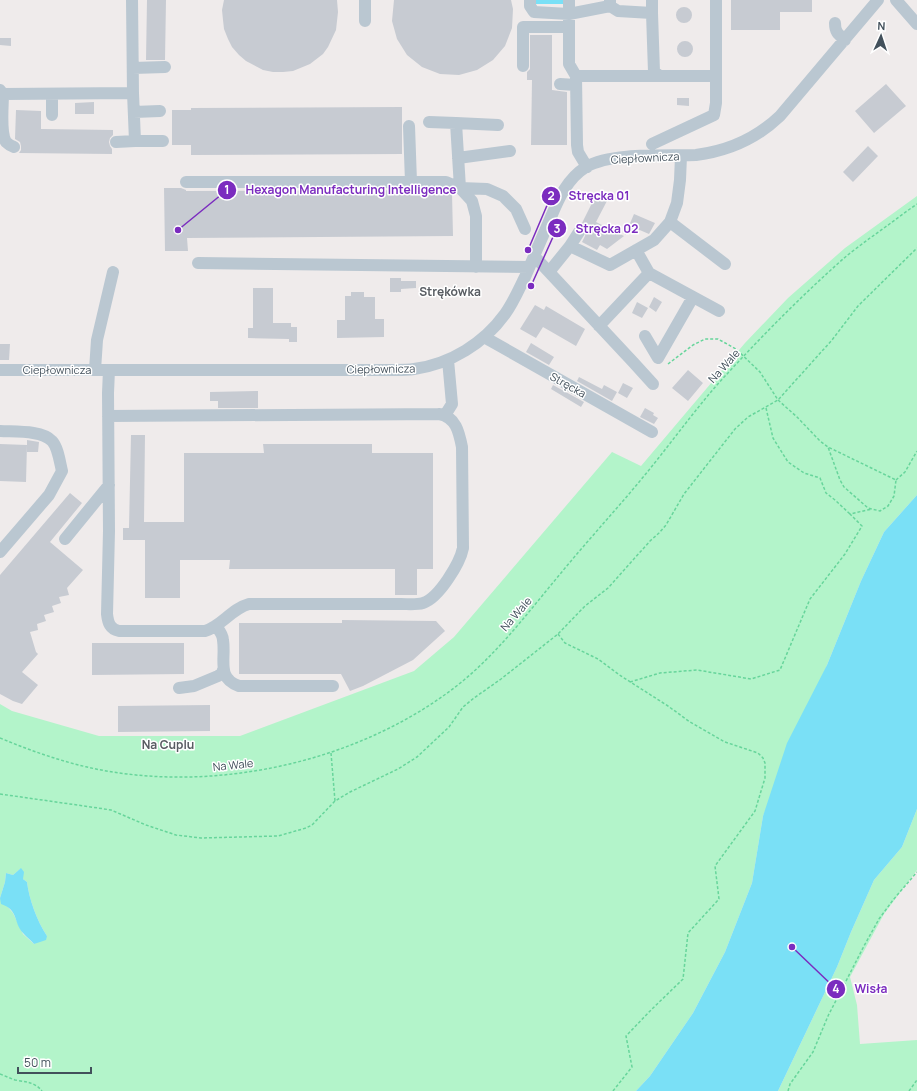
<svg xmlns="http://www.w3.org/2000/svg" width="917" height="1091" font-family="Manrope,sans-serif">
<rect width="100%" height="100%" fill="#efebeb"/>
<path fill="#b3f4ca" fill-rule="evenodd" d="M917 196V495L884 532 861 581 827 665 763 816 752 883 725 952 693 1013 650 1076 636 1091H0V704L12 711 99 736H240L414 671 454 637 612 452 641 466 745 343 788 298 845 248ZM20 869 23 879 27 882C29 899 37 921 47 936L34 944 23 934 13 913 0 898 5 882 6 873 13 875Z
M917 809V870L884 914 850 977 857 1005 860 1044 917 1040V1091H778L837 967 851 932 874 880 902 847Z"/>
<path fill="#7ae0f6" d="M534 0H567V4H534Z
M917 495V809L902 847 874 880 851 932 837 967 778 1091H636L650 1076 693 1013 725 952 752 883 763 816 787 743 827 665 861 581 884 532Z
M21 868 24 872 23 879 27 882C29 899 37 921 47 936L46 940 34 944C31 940 26 937 23 933 13 922 19 910 1 904L0 898 5 882 6 873 13 875Z"/>
<path fill="#c7cbd2" d="M147 0H166L165 60H146Z
M224 0H337L338 12 336 30 328 47 323 54 310 64 293 71 283 72H273L263 70 246 61 239 55 232 47 228 39 224 29 223 20 222 10Z
M394 0H511L513 9 512 28 505 46 493 60 477 70 459 75 440 74 422 67 407 55 397 39 392 21Z
M731 0H812V12H780V30H731Z
M676 15a8 8 0 1 1 16 0a8 8 0 1 1-16 0Z
M530 35H552V90L567 92V145H531L532 80H527V72L530 69Z
M0 38H11V46L0 45Z
M677 49a8 8 0 1 1 16 0a8 8 0 1 1-16 0Z
M886 84 906 106 874 133 855 111Z
M677 98H689V106L677 105Z
M94 102V114H75V103Z
M402 107V154L191 155V145H172V110H191V108Z
M16 110 41 111V129L113 130V135L110 138 109 142 110 146 112 149V154L19 153 21 150V146L20 142 15 139Z
M868 146 878 156 853 182 843 172Z
M164 188H181L186 190V191L445 190 452 193 453 236 187 238 188 251H165Z
M597 193 608 199 596 222 624 236 607 249 600 245 597 250 582 242 585 236 586 232 585 228 581 225Z
M634 214 655 223 649 234 635 228 625 235Z
M390 278H401V281H416V288L401 289V292H390Z
M253 288H273V323H291V327H297V342H289V339L248 338V328H253Z
M351 292H364V297H375V319H384V337L337 338V320H345V296H351Z
M654 297 662 302 656 312 649 307Z
M637 302 648 308 642 318 632 313Z
M535 305 544 310 546 306 585 329 576 346 543 327 536 338 520 329Z
M531 343 554 357 549 365 526 352Z
M0 344H10L9 360H0Z
M688 370 703 383 688 401 672 388Z
M579 377 602 389 604 385 617 392 612 401 577 381Z
M623 383 633 388 627 398 618 393Z
M553 385 584 402 581 407 551 389Z
M258 391V408H218V401H210V392Z
M645 408 654 413 653 415 658 418 654 424 640 417Z
M131 435H145L144 522H184V453H264L263 444H372V453H433V569H417V595H395V569H229L230 560H180V598H145V540H123V528H129Z
M27 440 39 442 38 452H27Z
M0 444 27 445 26 482 0 481Z
M70 493 82 503 50 542 83 570 67 588 69 595 59 597 61 603 52 606 54 612 44 615 46 621 37 624 38 630 30 632 36 652 38 654 22 672 38 685 22 704 13 701 0 694V575Z
M342 620 436 621 445 631 413 660 363 686 350 691 341 674H239V623H342Z
M92 643H184V674L92 675Z
M210 705V731L118 732V706Z"/>
<g fill="none" stroke-linecap="round" stroke-linejoin="round">
<path stroke="#67d59b" stroke-width="1.5" stroke-dasharray="3 2" stroke-linecap="butt" d="M668 364 693 345 705 339H718L736 349 760 372 778 400 797 417 820 441 828 447 896 480 894 496 888 506 880 511 868 508 844 487 840 480 828 447
M766 408 773 438 788 462 804 473 820 478 826 493 835 500 850 514
M896 480 905 472 917 451
M558 634 565 643 598 659 621 676 668 706 690 722 725 742 758 753 763 758 765 763V778L755 811 715 866 719 899 688 933 683 979 651 1010 626 1036 632 1067 613 1091
M630 682 660 673 697 670 751 679 780 670 810 599 845 554 862 526 850 514 872 509
M0 738C41 755 83 769 127 774 243 788 374 754 464 680 501 649 530 610 561 573 588 540 617 509 644 476 668 447 691 415 716 386 756 342 798 299 843 259 851 252 861 245 870 238 886 227 901 215 917 204
M331 753 335 801
M0 794 98 808 111 810 146 825 176 835 201 838 278 836 306 828 312 825 335 801 350 792 398 769 417 757 449 727 463 707 474 698 501 679 558 634 585 606 608 588 650 541 659 533 666 525 684 494 735 429 748 417 778 400 832 340 858 306 917 248
M0 1074C5 1076 10 1078 15 1080 26 1082 35 1082 42 1091
M788 1091 790 1084 813 1052 828 1016 864 946 879 919 893 900 917 872
M909 1091 917 1080"/>
<path stroke="#bac7d1" stroke-width="12" d="M365 0V21
M530 0V6L534 12 569 14 610 6V0
M569 0V64L576 76 577 145 578 152 587 167
M896 0 917 24
M610 6 618 11 652 13V0
M652 13 654 72 660 76H716
M835 23C835 32 838 34 845 40
M523 66V27H569
M133 68 165 67
M576 76H660
M560 84 576 85
M0 90 3 94 133 93 132 0
M3 94C3 105 0 133 6 142 8 144 11 146 14 147
M134 112 160 111
M52 115V94
M429 122 456 123 460 188 487 189 503 196 516 209 525 229
M456 123 498 125
M409 126 411 182
M135 141H163
M116 142 135 141 133 93
M652 144 714 115 716 103V0
M458 158 510 151
M186 182H446L460 188 472 201 476 216V267
M670 222 725 264
M570 246 579 232
M534 256 633 362 653 384
M198 263 529 267
M549 272 570 246 610 265 654 240 670 222 677 203 680 180 681 156
M649 273 719 311
M599 326 649 273 636 250
M645 336 658 358 693 297
M484 337 652 432
M0 370H396C402 370 408 370 414 369 451 364 484 343 505 314 513 303 519 289 525 277 533 259 540 242 548 224 557 203 565 180 586 167 612 152 666 156 696 155 728 151 757 138 780 116L878 0
M95 370 97 340 113 272
M109 370 108 393 109 531 107 614C108 623 110 629 119 631H205C222 626 231 609 249 604H401C408 604 416 605 423 603 439 598 460 563 463 548L462 447C459 432 456 417 439 414
M108 416 444 414 447 412 452 404 448 360
M0 431C14 432 42 430 52 441 58 447 60 463 62 471L49 495 0 552
M65 539 109 485
M216 626C219 630 223 635 223 640 226 659 216 678 239 686H333
M179 688 194 686 218 676 222 673 223 670"/>
</g>
<g text-anchor="middle" stroke-width="3" stroke-linejoin="round" paint-order="stroke">
<g font-size="11" fill="#42505b" stroke="#fff">
<text transform="translate(645 158) rotate(-3)" y="4">Ciepłownicza</text>
<text transform="translate(724 366) rotate(-48)" y="4">Na Wale</text>
<text transform="translate(381 369) rotate(-1)" y="4">Ciepłownicza</text>
<text x="57" y="374">Ciepłownicza</text>
<text transform="translate(568 385) rotate(29)" y="4">Stręcka</text>
<text transform="translate(516 614) rotate(-49)" y="4">Na Wale</text>
<text transform="translate(233 765) rotate(-6)" y="4">Na Wale</text>
</g>
<g font-size="12" font-weight="bold" fill="#585c62" stroke="#fff">
<text x="450" y="296">Strękówka</text>
<text x="168" y="749">Na Cuplu</text>
</g>
</g>
<path fill="none" stroke="#7b2cbf" stroke-width="1.5" d="M178 230L227 190M528 250L551 196M531 286L557 228M792 947L836 989"/>
<g fill="#7b2cbf" stroke="#fff" stroke-width="1.5">
<circle cx="178" cy="230" r="4"/>
<circle cx="528" cy="250" r="4"/>
<circle cx="531" cy="286" r="4"/>
<circle cx="792" cy="947" r="4"/>
<circle cx="227" cy="190" r="10"/>
<circle cx="551" cy="196" r="10"/>
<circle cx="557" cy="228" r="10"/>
<circle cx="836" cy="989" r="10"/>
</g>
<g font-size="12" text-anchor="middle" font-weight="bold" fill="#fff">
<text x="227" y="194">1</text>
<text x="551" y="200">2</text>
<text x="557" y="233">3</text>
<text x="836" y="993">4</text>
</g>
<g font-size="12" text-anchor="middle" font-weight="bold" fill="#7b2cbf" stroke="#fff" stroke-width="3" stroke-linejoin="round" paint-order="stroke">
<text x="351" y="194">Hexagon Manufacturing Intelligence</text>
<text x="599" y="200">Stręcka 01</text>
<text x="607" y="233">Stręcka 02</text>
<text x="871" y="993">Wisła</text>
</g>
<g transform="translate(881 36) rotate(3)" stroke="#ffffff" stroke-width="3" paint-order="stroke">
<path d="M0-3L7 15L0 10L-7 15Z" fill="#42505b"/>
<text y="-6" font-size="11" font-weight="bold" text-anchor="middle" fill="#42505b">N</text>
</g>
<path d="M18 1067v6h73v-6" fill="none" stroke="#42505b" stroke-width="2"/>
<text x="24" y="1067" font-size="12" fill="#42505b" stroke="#ffffff" stroke-width="3" paint-order="stroke">50 m</text>
</svg>
